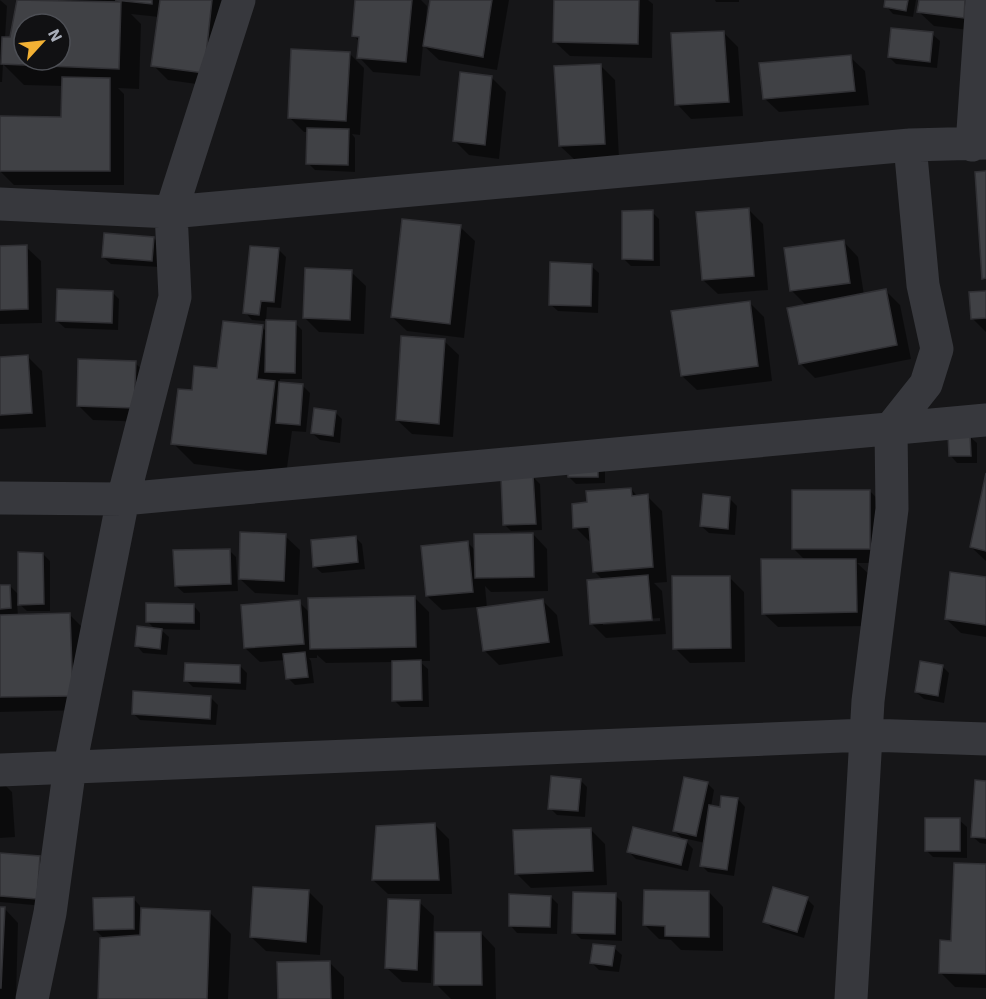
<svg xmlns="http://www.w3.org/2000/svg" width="986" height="999" font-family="'IBM Plex Sans',sans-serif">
<rect width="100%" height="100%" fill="#161618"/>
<path fill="#0007" fill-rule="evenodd" d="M0 0 7 6 5 38 11 39 18 0H228L218 87 168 80 153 65 159 17 131 14 141 24 139 89 118 88 124 94V185H14L0 171V117L63 118V86L24 85 3 64 2 82H0ZM24 24H60V60H24Z
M356 0H421L427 6 426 22 428 23 432 0H509L497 70 439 60 423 45 420 76 373 72 359 57 360 42 353 35Z
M556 0H648L653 4 652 58 570 56 555 42Z
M715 0H739V2H716Z
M887 0H916L913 17 893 14 886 6Z
M920 0H981L978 31 934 26 919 12Z
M724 33 738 47 743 116 691 119 677 104Z
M932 34 940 41 937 68 896 64 889 57Z
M350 54 364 68 360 135 352 134 355 138V172L315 170 308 163V132H304L289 117Z
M850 57 865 71 869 105 779 112 764 98Z
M600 65 615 80 619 158 575 160 560 146Z
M491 77 506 92 499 159 469 155 455 141Z
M749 210 763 224 768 290 718 294 703 280Z
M652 212 659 219 660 266H631L624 259Z
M460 227 475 241 464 338 407 331 392 317Z
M154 238 161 246 159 267 111 264 103 257Z
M844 242 858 257 864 295 885 290 900 305 911 359 815 378 800 363 807 306 791 290Z
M0 247H26L41 261 42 323 0 324Z
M279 250 286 257 281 308 267 307 266 321 252 320 245 312Z
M591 266 599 273 598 313 558 311 550 304Z
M351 272 366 286 364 334 319 332 304 317Z
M112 292 119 299 118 330 65 328 57 321Z
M986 293V332L972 318Z
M749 302 764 317 772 381 697 390 682 376Z
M295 323 302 330V379H280L279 384 303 386 310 393 306 432 292 431 286 475 194 464 173 443 193 392 219 370 262 327 267 332Z
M444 341 459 355 453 437 412 434 397 420Z
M27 356 42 371 46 427 0 429V358Z
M135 363 150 377 148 422 93 420 78 405Z
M335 412 342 419 340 443 320 440 312 433Z
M969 436 977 443V463H957L950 455Z
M605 471V483L576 484 569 477Z
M533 477 540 484 542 530 511 531 504 524Z
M986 480V561L971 547Z
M631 489 638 497 647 496 662 511 667 582 654 583 662 591 666 634 606 638 592 624 603 580 594 571 592 541 590 542 575 527 588 504ZM660 618V621L603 625V622Z
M870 491 884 506V563H857L870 575 871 626 778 627 763 613 805 560 793 548Z
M730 499 737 506 735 535 709 533 701 526Z
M533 534 547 549 548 591 491 592 485 586 487 608 543 601 557 615 563 656 499 665 484 650 478 607 442 610 427 596 468 543 476 551Z
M285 536 300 550 298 595 255 593 240 579Z
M355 537 362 544 365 569 322 573 314 566Z
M229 550 236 557 238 591 184 593 176 586Z
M43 554 50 561V611H27L17 602 18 616 70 615 84 629 87 710 0 712V587L10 586 20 596Z
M729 577 744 592 745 662 690 663 675 648Z
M986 578V637L961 633 946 619Z
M414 597 429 612 430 661H419L428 669 429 707H401L394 700 393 662 326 663 317 655V658H309L311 661 314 683 295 685 288 678 286 660 260 662 245 648 299 602 310 613Z
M193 605 200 613V630L160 629 169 637 167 655 143 653 136 645 155 629 147 621Z
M240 666 247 673 246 690 193 687 186 680Z
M942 666 949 673 944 703 924 699 916 692Z
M211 698 218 705 216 725 140 720 133 713Z
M0 780 12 792 15 837 0 838Z
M580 780 587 787 585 817 557 815 550 808Z
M986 782V844L980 843 972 836Z
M707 783 714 790 711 807 721 808 738 799 745 807 734 876 708 872 701 865 705 843 683 838 693 849 688 871 636 859 629 852 685 841 674 831Z
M959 820 967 827V858L933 857 926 850Z
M434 824 449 839 452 894H388L373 880Z
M591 830 605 844 607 885 531 888 516 873Z
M0 854 39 857 46 864 44 906 0 902Z
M986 866V988L955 987 940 972Z
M308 891 323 906 320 955 266 951 251 937Z
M709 892 723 907V951L681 950 671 940 659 939 645 925Z
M615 895 622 902V941L581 939 574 932Z
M551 897 558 904 557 934 517 933 510 925Z
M133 898 140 906V910L210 913 231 934 228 999H100L105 939 95 930Z
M807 899 814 906 804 938 772 928 765 921Z
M419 902 434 916 431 983 402 982 387 968Z
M0 908H4L18 923 16 999H0Z
M481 933 495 948 496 999H451L436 984Z
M614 948 622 955 619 972 599 970 592 963Z
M329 962 344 977V999H279Z"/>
<path fill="#404145" stroke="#303034" stroke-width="1.5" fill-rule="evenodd" d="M17 0 121 2 119 69 1 64 2 37H10ZM24 24H60V60H24Z
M115 0H152V4Z
M160 0H212L204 73 151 66Z
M355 0H412L406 62 357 58 359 37 352 36Z
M430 0H492L483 57 423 46Z
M554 0H639L638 44 553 42Z
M885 0H908L906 11 884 7Z
M919 0H965L964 18 917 12Z
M891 28 933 32 930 62 888 57Z
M724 31 729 102 675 105 671 33Z
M291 49 350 52 346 121 288 118Z
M851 55 855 91 763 99 759 63Z
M601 64 605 144 559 146 554 66Z
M460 72 492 76 485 145 453 141Z
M62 77 110 78V171H0V116L61 117Z
M307 128 349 129 348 165 306 164Z
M986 171V278L982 279 975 172Z
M749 208 754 276 702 280 696 212Z
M653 210V260L622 259V211Z
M402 219 461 225 450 324 391 317Z
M104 233 154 237 152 261 102 257Z
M844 240 850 283 790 291 784 248Z
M27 245 28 309 0 310V246Z
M250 246 279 248 274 302 261 301 259 315 243 313Z
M550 262 592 264 591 306 549 305Z
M305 268 352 270 350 320 303 318Z
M57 289 113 291 112 323 56 321Z
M886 289 897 345 799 364 787 308Z
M986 291V318L971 319 969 292Z
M750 301 758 366 681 376 671 311Z
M266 320 296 321 295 373 265 372Z
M223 321 263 325 257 379 275 381 266 454 171 444 178 389 192 390 194 366 217 368Z
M401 336 445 339 439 424 396 420Z
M28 355 32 413 0 415V357Z
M78 359 136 361 134 408 77 406Z
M279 382 303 384 300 425 276 423Z
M314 408 336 411 333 436 311 433Z
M948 434H970L971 456H949Z
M598 462V477H568L567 463Z
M986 473V551L970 547Z
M533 475 536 524 503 525 501 477Z
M631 488 632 496 648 494 653 567 593 572 589 527 573 528 572 504 587 502 586 491Z
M792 490H870V549H792Z
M703 494 730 497 728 529 700 526Z
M240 532 286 534 284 581 239 579Z
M533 533 534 577 475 578 474 534Z
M356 536 358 562 313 567 311 540Z
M468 541 473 592 426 596 421 546Z
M230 549 231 584 175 586 173 550Z
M18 552 43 553 44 604 18 605Z
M761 559H856L857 612 762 614Z
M950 572 986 577V625L945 619Z
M648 575 652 620 590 624 587 580Z
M672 576H730L731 648 673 649Z
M0 585H10L11 608 0 609Z
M415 596 416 647 310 649 308 598Z
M543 599 549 642 483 651 477 608Z
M300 600 304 644 244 648 241 605Z
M146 603 194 604V623L146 622Z
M70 613 73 696 0 697V615Z
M137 626 162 629 160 649 135 646Z
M305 652 308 677 286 679 283 654Z
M421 660 422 700 392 701V661Z
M920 661 943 665 938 696 915 692Z
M185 663 240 665V683L184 681Z
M133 691 211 696 210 719 132 714Z
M551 776 581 779 578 811 548 809Z
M684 777 708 782 696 836 673 831Z
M975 780 986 781V838L971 837Z
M721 796 738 798 727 870 700 866 709 805 720 807Z
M925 818H960V851H925Z
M435 823 439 880H372L376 826Z
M633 827 687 840 681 865 627 852Z
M591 828 593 871 515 874 513 830Z
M0 853 40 856 37 899 0 896Z
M954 863 986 864V974L939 973 940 940 951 941Z
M253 887 309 890 306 942 250 937Z
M773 887 808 897 797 932 763 922Z
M644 890 709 891V937L665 936V926L643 925Z
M573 892 616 893 615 934 572 933Z
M509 894 551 896 550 927 509 926Z
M134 897V929L94 930 93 898Z
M388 899 420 900 417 970 385 968Z
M0 907H5L1 988H0Z
M141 908 210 911 207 999H98L100 938 140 935Z
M435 932H481L482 985H434Z
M593 944 615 946 612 966 590 963Z
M330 961 331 999H278L277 962Z"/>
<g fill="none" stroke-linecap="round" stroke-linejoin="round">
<path stroke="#37383d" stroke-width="33" d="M972 145 982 0
M0 204 171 212 910 145 986 143
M0 498 123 499 986 420
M0 770 867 735 986 739
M32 999 50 913 70 766 123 499 175 297 171 212 239 0
M851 999 868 701 892 509 891 428 926 384 937 349 923 285 910 145"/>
</g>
<g transform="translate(42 42) rotate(63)"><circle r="28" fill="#111113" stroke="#4d4f55" stroke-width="1.5"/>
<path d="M0-4.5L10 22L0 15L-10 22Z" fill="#f2b134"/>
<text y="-9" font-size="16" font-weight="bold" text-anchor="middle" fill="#a8adb8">N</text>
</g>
</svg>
